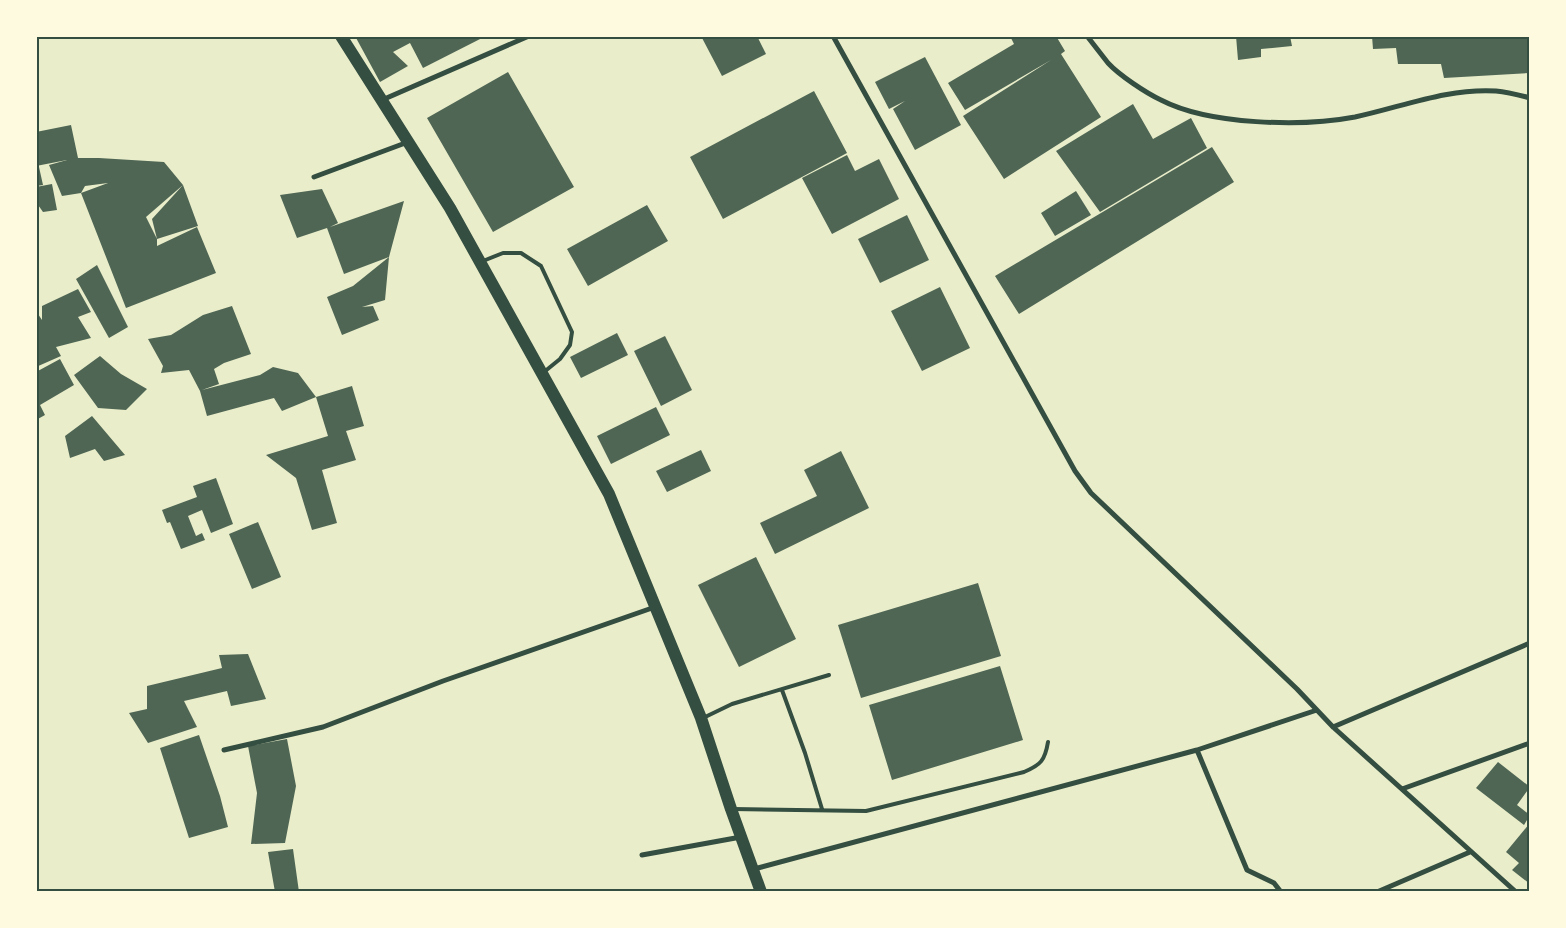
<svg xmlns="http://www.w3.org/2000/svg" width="1566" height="928" font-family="Figtree,sans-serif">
<rect width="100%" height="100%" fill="#e9edc9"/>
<path fill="#4f6655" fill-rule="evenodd" d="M355 36H486L423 68 410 43 393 52 408 66 380 82Z
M701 36H757L766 54 722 76Z
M1010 36H1056L1065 51 1061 54 1101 117 1004 179 963 116 1051 60 965 110 948 83 1014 44Z
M1236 36H1290L1292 46 1261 49V57L1238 60Z
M1372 36H1530V73L1444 78 1441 64H1398L1396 48 1373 49Z
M925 57 961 125 915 150 893 109 905 101 889 109 875 82Z
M508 72 574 187 493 232 427 118Z
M814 91 847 153 723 219 690 157Z
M1133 104 1153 139 1191 118 1207 148 1100 212 1056 151Z
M71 125 78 158H99L164 162 183 185 146 217 157 239V246L197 227 216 273 126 308 81 193 62 196 49 165 67 160 36 166V132ZM108 183 81 193 85 186Z
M1212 147 1234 182 1019 314 995 276Z
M847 155 855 171 879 159 899 199 832 234 802 178Z
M39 167 43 185 36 186V168Z
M52 184 57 210 43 212 36 202V187Z
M183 185 198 226 157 239 152 219Z
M322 189 338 223 330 227 404 201 389 257 344 274 327 228 297 238 280 195Z
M1076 191 1091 215 1055 236 1041 213Z
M647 205 668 241 588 286 567 249Z
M907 215 929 260 880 283 858 239Z
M389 257 385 300 362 307 373 306 379 320 342 335 327 297 353 286Z
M97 265 128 327 109 338 76 279Z
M940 287 970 348 922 371 891 311Z
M78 289 91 312 78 317 91 338 56 347 61 356 36 367V311L42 320V306Z
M232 306 251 354 224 363 214 369 219 384 202 390 260 375 273 367 298 373 316 397 282 411 274 398 207 416 200 391 189 370 161 373 163 366 148 339 171 335 203 315Z
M617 333 628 355 581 378 570 357Z
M665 336 692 390 661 406 634 351Z
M100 356 121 374 147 389 126 410 98 408 74 375Z
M60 359 74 385 40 405 45 415 36 420V399L39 403 36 398V372Z
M352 386 364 426 346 431 356 460 322 470 337 523 312 530 296 478 266 455 328 436 316 397Z
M656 407 670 435 611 464 597 436Z
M92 416 125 455 104 461 95 449 70 458 65 436Z
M701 450 711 471 667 492 656 471Z
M841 451 869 508 775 554 760 523 817 496 804 470Z
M216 478 233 524 211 533 202 510 188 516 196 536 202 533 205 540 181 549 170 522 167 523 162 510 197 497 193 486Z
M258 522 281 577 252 589 229 534Z
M756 557 796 639 739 667 698 585Z
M978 583 1001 656 861 698 838 625Z
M248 654 266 699 231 706 227 691 184 701 197 727 148 743 129 713 147 709V686L222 668 219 655Z
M1000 666 1023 740 892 780 869 705Z
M199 735 220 796 228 827 189 838 160 748Z
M287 739 296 786 285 843 251 844 257 793 248 746Z
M1498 762 1530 787 1517 805 1530 815 1524 825 1476 788Z
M1530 823V884L1512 870 1519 863 1506 852Z
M293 849 299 892H275L268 852Z"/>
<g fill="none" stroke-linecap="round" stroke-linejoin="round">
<path stroke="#344e41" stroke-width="4" d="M483 261 503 253H521L541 266 572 332 570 345 560 359 544 372
M782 690 805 753 822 809
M703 718 732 704 829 675
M733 809 866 811 1024 772C1041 765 1045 760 1048 742"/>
<path stroke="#344e41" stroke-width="5" d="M833 36 1075 471 1091 493 1297 689 1333 727 1516 892
M1087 36C1094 45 1101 54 1108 63 1119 75 1146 93 1161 100 1209 125 1302 127 1355 117 1402 107 1447 88 1496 91 1507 92 1519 95 1530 98
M382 100 529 36
M314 177 408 142
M1333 727 1530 643
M224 750 323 727 443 681 655 607
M1197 750 1247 870 1274 883 1281 892
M1402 789 1530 743
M642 855 741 837
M754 869 1197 750 1317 710
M1377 892 1470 852"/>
<path stroke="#344e41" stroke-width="12" d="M341 36 450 208 609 494 701 718 731 809 761 892"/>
</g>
<rect width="1566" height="928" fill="none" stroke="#fefae0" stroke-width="75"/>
<rect x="38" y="38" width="1490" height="852" fill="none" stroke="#344e41" stroke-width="2"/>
</svg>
